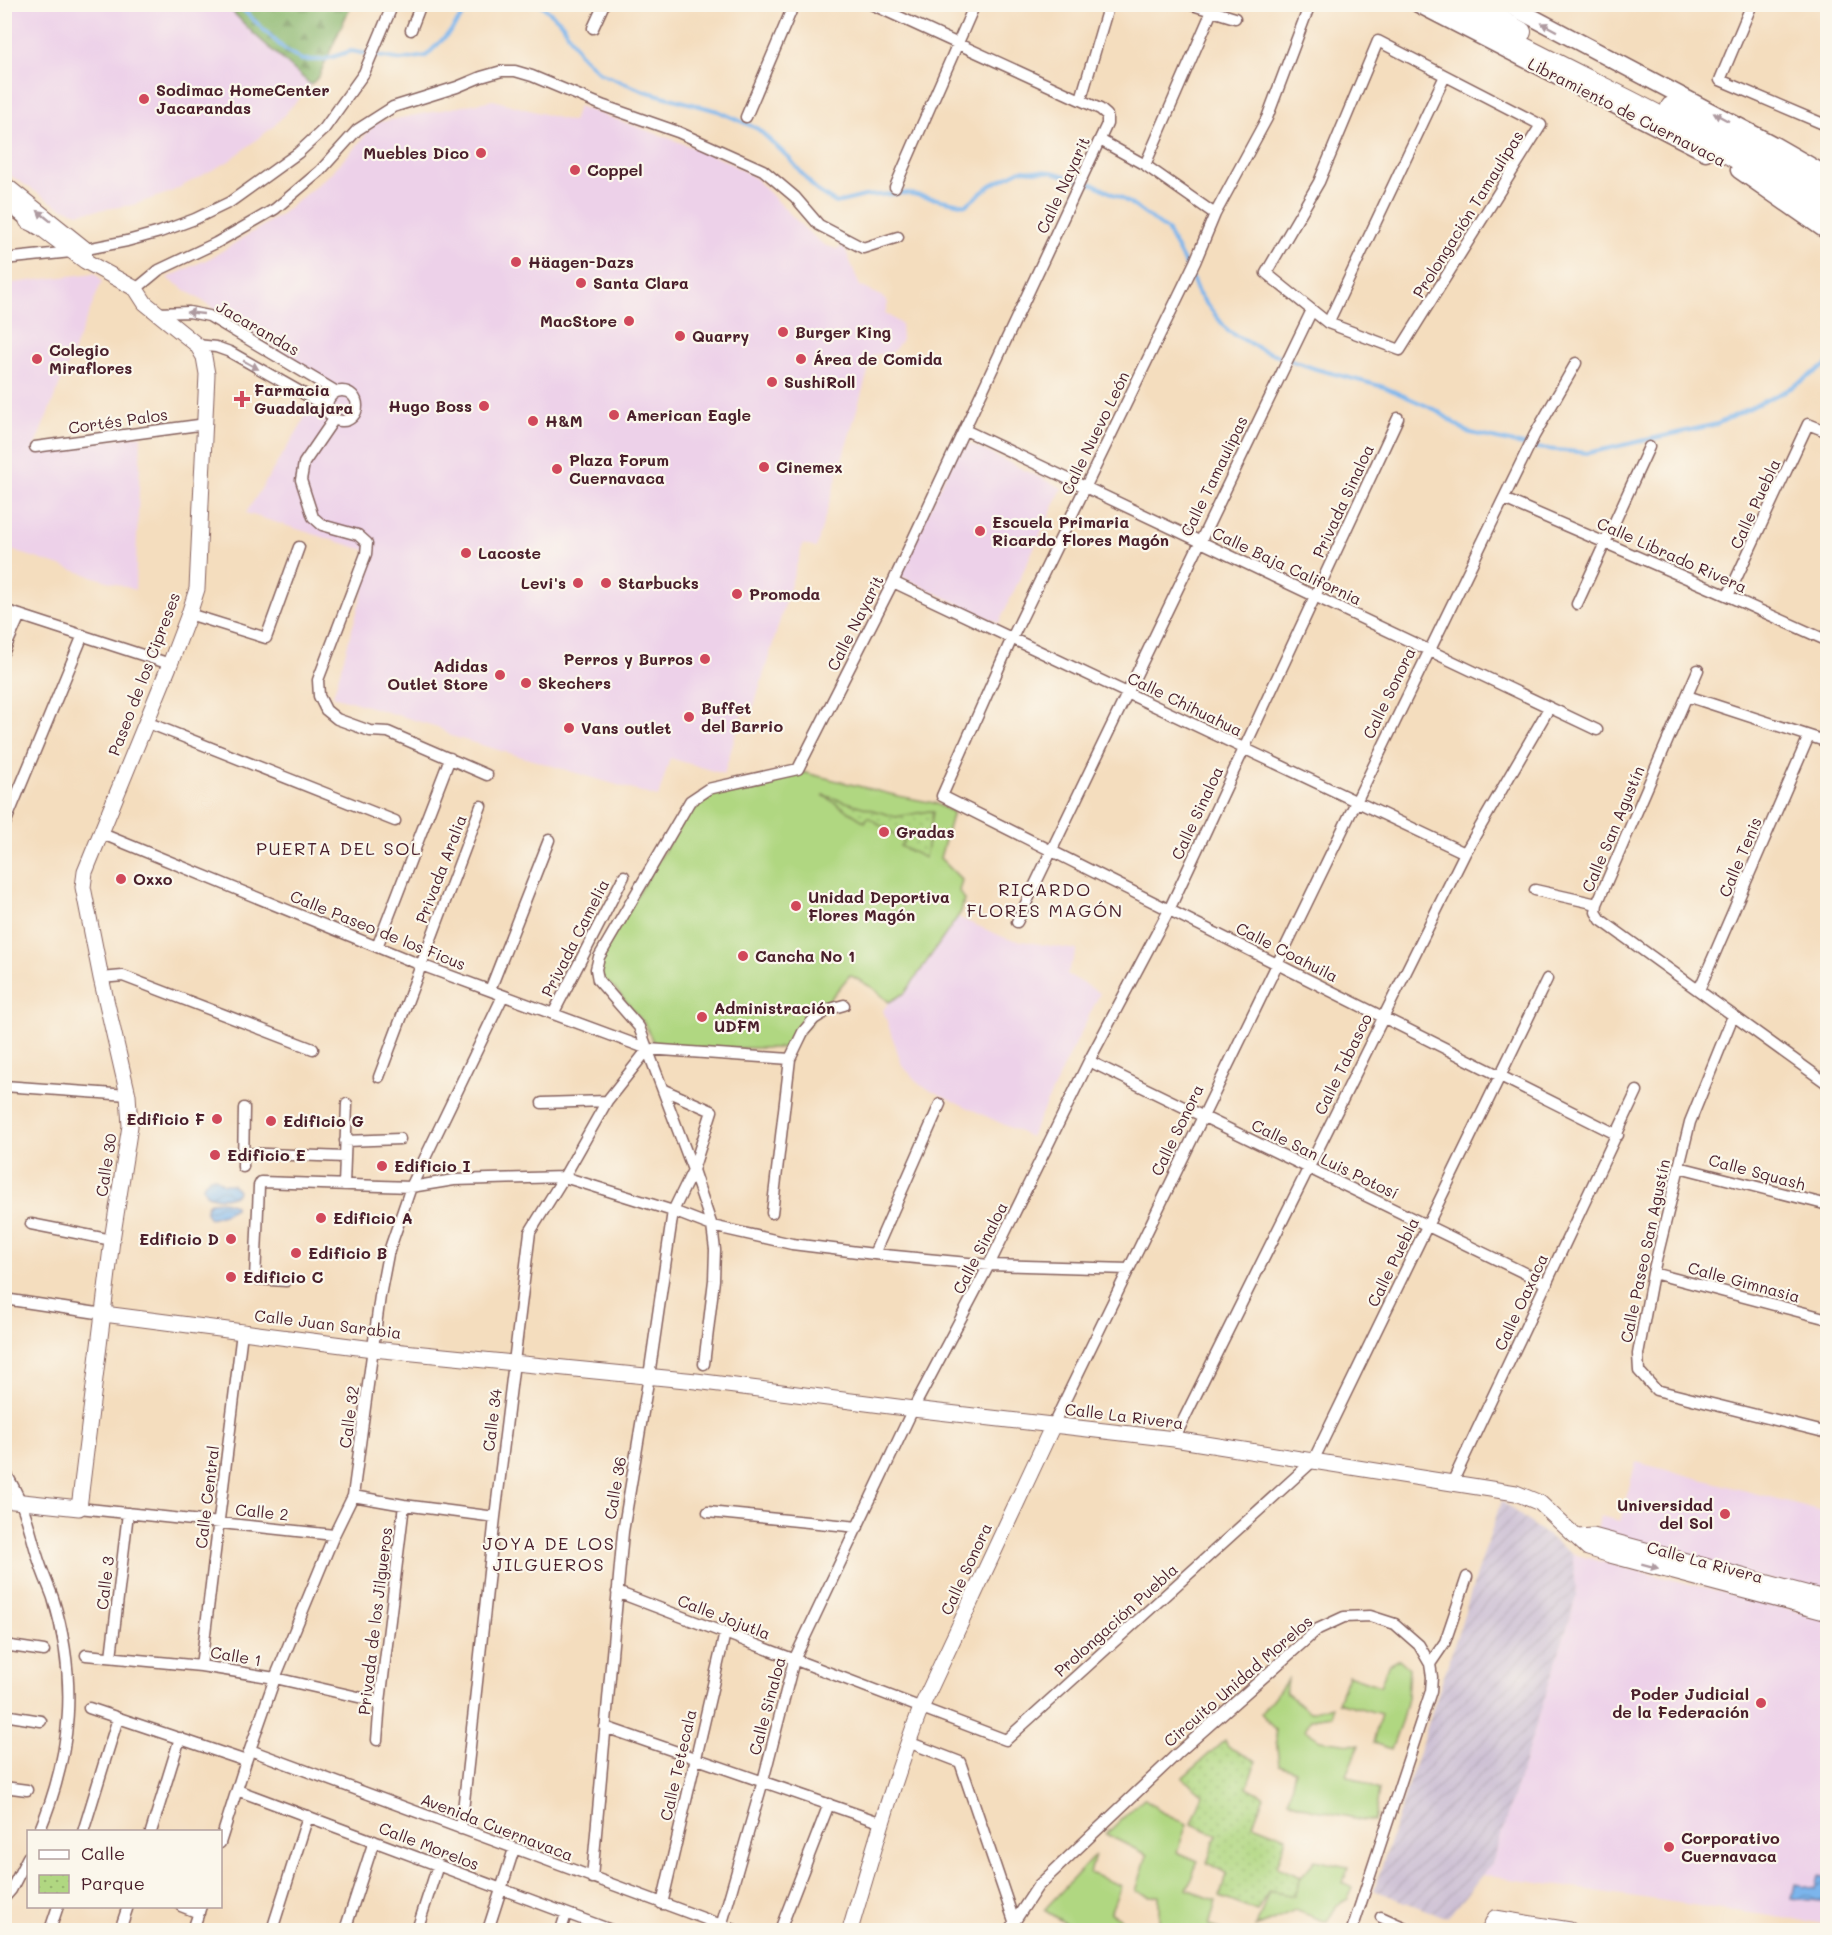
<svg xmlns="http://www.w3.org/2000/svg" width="1832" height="1935" font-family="Mali,sans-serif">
<defs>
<pattern id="industrial-furrows" width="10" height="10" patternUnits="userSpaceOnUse" patternTransform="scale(1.5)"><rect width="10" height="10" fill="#ccbfd4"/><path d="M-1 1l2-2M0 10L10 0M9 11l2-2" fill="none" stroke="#b1a4b6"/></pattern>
<pattern id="forest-firs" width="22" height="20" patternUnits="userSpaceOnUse" patternTransform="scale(1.5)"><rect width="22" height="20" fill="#8cb86f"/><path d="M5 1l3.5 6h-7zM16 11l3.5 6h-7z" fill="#74955b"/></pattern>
<pattern id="park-dots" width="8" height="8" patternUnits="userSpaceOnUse" patternTransform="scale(1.5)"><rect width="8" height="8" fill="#b0d781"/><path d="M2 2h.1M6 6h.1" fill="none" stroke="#99b870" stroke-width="1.8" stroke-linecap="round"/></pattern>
<pattern id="water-waves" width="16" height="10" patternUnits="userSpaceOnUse" patternTransform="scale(1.5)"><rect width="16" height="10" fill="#7cb5ec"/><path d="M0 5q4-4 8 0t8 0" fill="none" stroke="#6893bf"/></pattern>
</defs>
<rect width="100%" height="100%" fill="#fbf7ec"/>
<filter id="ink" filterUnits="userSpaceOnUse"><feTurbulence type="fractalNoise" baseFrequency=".0167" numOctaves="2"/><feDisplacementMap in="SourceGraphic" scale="12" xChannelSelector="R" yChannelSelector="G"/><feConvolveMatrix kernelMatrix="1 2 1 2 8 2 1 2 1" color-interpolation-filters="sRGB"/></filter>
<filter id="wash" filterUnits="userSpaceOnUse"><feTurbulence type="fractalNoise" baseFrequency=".008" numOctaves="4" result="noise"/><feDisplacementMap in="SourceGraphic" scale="24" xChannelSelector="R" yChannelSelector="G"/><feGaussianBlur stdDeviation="1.35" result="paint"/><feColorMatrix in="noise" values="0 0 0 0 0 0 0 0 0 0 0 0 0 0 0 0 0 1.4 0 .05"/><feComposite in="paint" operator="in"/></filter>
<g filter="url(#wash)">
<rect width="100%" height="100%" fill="#f4ddbe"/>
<path fill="#edd1e9" d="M4 5H226L253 33 311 85 274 126 229 161 171 192 133 205 78 213 58 206 5 172Z
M493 100 573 122 578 106 674 140 726 161 755 178 804 228 824 245 837 249 844 246 860 286 881 296 888 303 885 313 901 324 902 340 892 353 873 355 816 548 803 544 751 716 742 713 724 774 670 758 658 797 451 736 438 727 333 696 374 553 246 513 301 425 320 377 167 278 214 256 280 215 328 176 361 141 375 123Z
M95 273 102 281 33 450 141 435 135 590 5 548 4 284Z
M962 440 1062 488 999 623 898 575Z
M957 917 1008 939 1077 950 1067 974 1100 993 1030 1137 920 1085 902 1065 883 1010 889 1002 905 993Z
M1636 1462 1827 1512V1592L1594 1543 1600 1516 1620 1521Z
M1572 1554 1827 1619V1924L1482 1875 1492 1863 1577 1596Z"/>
<path fill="url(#industrial-furrows)" d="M1501 1501 1572 1554 1577 1596 1492 1863 1447 1918 1374 1890Z"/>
<path fill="#b0d781" stroke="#7d7b56" stroke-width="1.5" d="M802 772 898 796 934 803 953 812 940 858 962 880 959 891 964 900 961 912 905 993 889 1002 873 988 850 975 789 1048H656L644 1023 615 989 602 978 600 969 607 944 694 802 707 792Z
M1399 1659 1409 1668 1407 1698 1402 1719 1391 1749 1373 1743 1381 1714 1338 1702 1348 1675 1380 1686 1388 1665Z
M1288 1679 1286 1693 1310 1712 1332 1706V1716L1311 1719 1305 1730 1320 1740 1359 1745 1346 1775 1379 1790 1374 1822 1306 1808 1288 1800 1295 1771 1279 1765 1275 1730 1261 1713Z
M1144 1798 1160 1811 1187 1824 1177 1852 1198 1861 1187 1889 1216 1901 1209 1926 1221 1930H1159V1896H1149L1136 1891 1147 1855 1106 1834Z
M1095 1855 1090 1873 1121 1886 1110 1913 1130 1924 1127 1930H1076L1044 1910Z
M1315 1860 1348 1867 1343 1883 1353 1888 1348 1899 1337 1905 1327 1922 1295 1910 1256 1927 1269 1891 1294 1896 1301 1877Z"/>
<path fill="url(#forest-firs)" stroke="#6b6c4d" stroke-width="1.5" d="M226 5H351L319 76 311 85 253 33Z"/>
<path fill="url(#park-dots)" stroke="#7d7b56" stroke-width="1.5" d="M823 795 896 817 929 811 933 812 925 858 900 846 904 841 868 817 865 822Z
M1225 1740 1228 1747 1256 1761 1247 1787 1264 1796 1253 1824 1286 1837 1277 1867 1301 1877 1294 1896 1269 1891 1257 1911 1220 1897 1226 1873 1207 1863 1217 1835 1192 1824 1203 1794 1182 1778Z"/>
<path fill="url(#water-waves)" stroke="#636a8c" stroke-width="1.5" d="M214 1177 224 1184H232L238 1190 237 1194C227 1199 216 1199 206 1194L203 1188 204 1183 209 1178Z
M223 1201 235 1205V1208L224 1214 210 1218C204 1212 205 1208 210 1202Z
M1819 1876 1827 1878V1902L1792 1898 1795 1884 1816 1888Z"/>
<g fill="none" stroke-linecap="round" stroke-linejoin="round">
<path stroke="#7cb5ec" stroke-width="4" d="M237 4 284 49 302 60H323L351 51 401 60 426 56 451 31 471 4
M540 4 562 23 580 54 600 73 644 91 718 111 758 129 789 158 816 190 836 203 865 196 907 193 966 205 991 185 1021 170 1052 172 1096 185 1128 202 1167 230 1191 275 1198 293 1228 331 1262 350 1316 369 1384 387 1436 410 1467 432 1536 448 1588 453 1717 424 1789 389 1828 364"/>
</g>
</g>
<g filter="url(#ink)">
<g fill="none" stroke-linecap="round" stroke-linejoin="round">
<defs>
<path id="street" d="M1189 4 1235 18
M1310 4 1267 118 1215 214 1195 262 1012 638 942 796 1618 1135
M1752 4 1720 80 1828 126
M593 28 604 4
M411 30 421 4
M1378 41 1541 125 1400 350 1328 323 1266 273 1319 182Z
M1081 99 1109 4
M746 117 794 4
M1100 140 1145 165 1215 214
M1145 165 1212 11
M895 187 975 4
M4 259 71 252 127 241 160 232 195 219 230 202 298 153 324 129 364 73 393 4
M136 289 159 270 216 243 275 209 320 171 357 130 393 107 457 87 481 77 502 71H515L532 76 604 106 678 132 763 170 795 197 819 225 863 248 898 237
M157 313 189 312 209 316 337 392
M1328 323 1445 76
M197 345 216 347 230 352 327 407
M327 406a15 15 0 1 1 30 0a15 15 0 1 1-30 0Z
M334 419 304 463 301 480 313 517 322 525 358 535 367 543 366 554 318 680 319 696 326 710 337 719 370 731 388 732 487 775
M965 430 1597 730
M35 447 206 424
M1504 499 1728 596 1828 641
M893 582 1465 853
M1728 596 1808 424 1828 432
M1577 604 1649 447
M4 610 170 664
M189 614 266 638 299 547
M4 651 20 615
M1698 670 1597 904 1596 912 1601 920 1828 1084
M1687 696 1828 742
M146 722 395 821
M4 826 83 635
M100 833 421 965 648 1049 790 1059
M1535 890 1597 904
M1017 922 1312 310
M377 947 450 758
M101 978 123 976 313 1049
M490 990 549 840
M1699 990 1809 736
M553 1014 624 876
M1733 1016 1690 1122 1653 1273 1638 1354 1639 1371 1656 1390 1828 1433
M1089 1061 1547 1284
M379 1077 481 806
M4 1086 128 1095
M542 1103 607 1101
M345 1141 400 1139
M243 1153 345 1157
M243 1167 244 1108
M1679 1167 1828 1205
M344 1185 347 1104
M772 1213 790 1059 803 1032 814 1019 830 1009 844 1005
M31 1224 112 1240
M874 1254 940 1104
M1653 1273 1828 1319
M286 1281 255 1279 259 1186 261 1182 411 1187 454 1180 564 1177 673 1211 712 1226 792 1244 874 1254 989 1265 1129 1269
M4 1299 104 1314
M704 1364 714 1280 715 1250 712 1226 693 1170 639 1027 598 980 596 969 599 957 690 801 708 789 798 769 893 582 1107 124V115L1100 109 871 4
M1053 1425 1534 436 1576 363
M1174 1439 1465 853 1549 708
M4 1470C10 1480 16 1491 21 1503 29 1522 33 1544 40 1564 44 1576 49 1587 53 1598 78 1679 72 1754 39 1832
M1452 1483 1637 1091
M353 1496 404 1505 495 1517
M79 1508 334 1535
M708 1512 858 1527
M617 1592 1006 1740 1313 1461 1547 979
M4 1645 44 1651
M86 1655 201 1666 275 1678 380 1702
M111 1657 128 1513
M1430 1664 1445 1642 1467 1577
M201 1666 242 1332
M89 1708 246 1761
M4 1715 41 1721
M605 1727 882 1823
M377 1740 380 1702 404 1505
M908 1742 960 1762 1014 1921
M250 1750 735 1930
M4 1787 27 1790
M237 1790 611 1930
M461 1829 495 1517 530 1232 564 1177 607 1101 648 1049
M83 1832 118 1718
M151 1832 180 1738
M220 1843 246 1761 275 1678 334 1535 353 1496 380 1296 388 1254 411 1187 503 996
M592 1878 623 1532 649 1376 673 1211 693 1170 712 1111 664 1090
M4 1898 11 1890 28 1857
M662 1904 725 1633
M181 1906 199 1913
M1381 1917 1410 1930
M50 1930 58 1906
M120 1930 128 1906
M193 1930 201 1906
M272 1930 308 1816
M345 1930 374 1841
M417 1930 438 1865
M488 1930 514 1849
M561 1930 566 1914
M720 1930 763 1781 794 1660 913 1409 989 1265 1089 1061 1169 910 1398 418
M780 1930 829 1804
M1009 1930 1038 1886 1177 1754 1318 1629 1344 1617 1370 1616 1395 1624 1419 1645 1430 1664 1432 1677 1431 1691 1352 1930"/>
<path id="secondary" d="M4 184 84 248 85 260
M104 1314 373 1349 696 1381 913 1409 1174 1439 1516 1493 1540 1503 1588 1548 1610 1555 1828 1613
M4 1500 79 1508 112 1240 130 1126 128 1095 101 978 83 887 85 872 170 664 189 614 197 589 207 374 204 357 197 345 145 303 136 289 85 261 38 226 27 221
M1578 1537 1593 1536 1828 1599
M850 1930C872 1856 893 1781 921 1708L1053 1425
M1489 1930 1495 1918 1570 1930"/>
<path id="primary" d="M1418 4 1706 152
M1507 4 1774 145 1828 176
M1739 170 1828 232
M4 199 38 226"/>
<path id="highway" d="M1440 4C1503 38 1568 70 1632 102 1702 138 1765 171 1828 219
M1472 4 1521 32
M1671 107 1771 157 1828 195"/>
</defs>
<use href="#street" stroke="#86625e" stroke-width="13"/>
<use href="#secondary" stroke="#86625e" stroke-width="17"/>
<use href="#primary" stroke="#86625e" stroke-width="19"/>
<use href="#highway" stroke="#86625e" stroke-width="22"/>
<use href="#street" stroke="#fff" stroke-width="10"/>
<use href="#secondary" stroke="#fff" stroke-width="15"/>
<use href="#primary" stroke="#fff" stroke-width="16"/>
<use href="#highway" stroke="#fff" stroke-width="20"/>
</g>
<defs><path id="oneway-solid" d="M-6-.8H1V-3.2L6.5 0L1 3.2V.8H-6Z" transform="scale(1.5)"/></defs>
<g fill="#ae9aa0">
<use href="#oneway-solid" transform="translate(1549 27) rotate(-152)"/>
<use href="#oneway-solid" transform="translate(1721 117) rotate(-152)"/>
<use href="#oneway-solid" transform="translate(44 216) rotate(-141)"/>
<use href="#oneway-solid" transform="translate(195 313) rotate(-174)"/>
<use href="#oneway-solid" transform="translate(251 365) rotate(29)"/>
<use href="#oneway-solid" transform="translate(1650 1566) rotate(15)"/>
</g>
</g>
<g fill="#d1495b" stroke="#fbf7ec" stroke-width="2">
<circle cx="144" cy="99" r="6"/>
<circle cx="481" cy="153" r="6"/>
<circle cx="575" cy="170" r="6"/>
<circle cx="516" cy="262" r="6"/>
<circle cx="581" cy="283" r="6"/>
<circle cx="629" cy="321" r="6"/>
<circle cx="783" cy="332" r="6"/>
<circle cx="680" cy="336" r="6"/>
<circle cx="37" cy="359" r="6"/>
<circle cx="801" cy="359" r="6"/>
<circle cx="772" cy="382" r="6"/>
<path d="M239 390h6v6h6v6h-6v6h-6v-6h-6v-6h6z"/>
<circle cx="484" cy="406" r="6"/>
<circle cx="614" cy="415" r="6"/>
<circle cx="533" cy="421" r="6"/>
<circle cx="764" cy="467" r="6"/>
<circle cx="557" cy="469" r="6"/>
<circle cx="980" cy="531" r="6"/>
<circle cx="466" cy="553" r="6"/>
<circle cx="578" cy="583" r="6"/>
<circle cx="606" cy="583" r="6"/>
<circle cx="737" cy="594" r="6"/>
<circle cx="705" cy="659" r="6"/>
<circle cx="500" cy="675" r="6"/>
<circle cx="526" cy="683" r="6"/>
<circle cx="689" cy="717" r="6"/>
<circle cx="569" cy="728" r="6"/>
<circle cx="884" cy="832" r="6"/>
<circle cx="121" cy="879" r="6"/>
<circle cx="796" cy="906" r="6"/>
<circle cx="743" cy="956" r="6"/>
<circle cx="702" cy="1017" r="6"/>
<circle cx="217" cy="1119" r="6"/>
<circle cx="271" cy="1121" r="6"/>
<circle cx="215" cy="1155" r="6"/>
<circle cx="382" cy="1166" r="6"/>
<circle cx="321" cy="1218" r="6"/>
<circle cx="231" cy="1239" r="6"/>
<circle cx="296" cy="1253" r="6"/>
<circle cx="231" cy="1277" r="6"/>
<circle cx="1725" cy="1514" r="6"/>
<circle cx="1761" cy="1703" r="6"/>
<circle cx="1669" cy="1847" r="6"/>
</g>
<g text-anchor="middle" stroke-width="4.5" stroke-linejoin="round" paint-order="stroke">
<g font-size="16" font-weight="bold" fill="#4a1f2b" stroke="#fbf7ec" text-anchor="start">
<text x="156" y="96">Sodimac HomeCenter<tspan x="156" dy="18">Jacarandas</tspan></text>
<text x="469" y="159" text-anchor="end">Muebles Dico</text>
<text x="587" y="176">Coppel</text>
<text x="528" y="268">Häagen-Dazs</text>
<text x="593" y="289">Santa Clara</text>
<text x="617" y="327" text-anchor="end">MacStore</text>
<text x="795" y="338">Burger King</text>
<text x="692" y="342">Quarry</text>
<text x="49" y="356">Colegio<tspan x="49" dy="18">Miraflores</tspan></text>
<text x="813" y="365">Área de Comida</text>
<text x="784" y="388">SushiRoll</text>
<text x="254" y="396">Farmacia<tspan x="254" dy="18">Guadalajara</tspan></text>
<text x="472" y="412" text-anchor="end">Hugo Boss</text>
<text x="626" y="421">American Eagle</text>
<text x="545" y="427">H&amp;M</text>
<text x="569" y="466">Plaza Forum<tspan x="569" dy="18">Cuernavaca</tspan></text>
<text x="776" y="473">Cinemex</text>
<text x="992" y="528">Escuela Primaria<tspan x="992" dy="18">Ricardo Flores Magón</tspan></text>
<text x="478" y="559">Lacoste</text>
<text x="566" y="589" text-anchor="end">Levi's</text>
<text x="618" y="589">Starbucks</text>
<text x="749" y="600">Promoda</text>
<text x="693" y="665" text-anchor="end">Perros y Burros</text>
<text x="488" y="672" text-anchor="end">Adidas<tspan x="488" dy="18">Outlet Store</tspan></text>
<text x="538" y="689">Skechers</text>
<text x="701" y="714">Buffet<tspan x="701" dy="18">del Barrio</tspan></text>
<text x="581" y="734">Vans outlet</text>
<text x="896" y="838">Gradas</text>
<text x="133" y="885">Oxxo</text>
<text x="808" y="903">Unidad Deportiva<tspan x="808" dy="18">Flores Magón</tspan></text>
<text x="755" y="962">Cancha No 1</text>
<text x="714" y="1014">Administración<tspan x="714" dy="18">UDFM</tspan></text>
<text x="205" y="1125" text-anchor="end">Edificio F</text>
<text x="283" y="1127">Edificio G</text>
<text x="227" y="1161">Edificio E</text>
<text x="394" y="1172">Edificio I</text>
<text x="333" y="1224">Edificio A</text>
<text x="219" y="1245" text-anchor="end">Edificio D</text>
<text x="308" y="1259">Edificio B</text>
<text x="243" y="1283">Edificio C</text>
<text x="1713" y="1511" text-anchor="end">Universidad<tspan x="1713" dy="18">del Sol</tspan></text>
<text x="1749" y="1700" text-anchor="end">Poder Judicial<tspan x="1749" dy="18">de la Federación</tspan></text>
<text x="1681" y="1844">Corporativo<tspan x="1681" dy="18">Cuernavaca</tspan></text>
</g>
<g font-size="16" fill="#4a1f2b" stroke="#fbf7ec">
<text transform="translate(1627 112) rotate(27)" y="6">Libramiento de Cuernavaca</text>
<text transform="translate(1063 185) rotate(-65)" y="6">Calle Nayarit</text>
<text transform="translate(1468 214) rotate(-58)" y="6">Prolongación Tamaulipas</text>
<text transform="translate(258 328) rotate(30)" y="6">Jacarandas</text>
<text transform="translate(118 421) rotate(-8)" y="6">Cortés Palos</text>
<text transform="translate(1095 433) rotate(-64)" y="6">Calle Nuevo León</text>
<text transform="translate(1214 476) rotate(-64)" y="6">Calle Tamaulipas</text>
<text transform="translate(1343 501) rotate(-65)" y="6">Privada Sinaloa</text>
<text transform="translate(1755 504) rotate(-65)" y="6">Calle Puebla</text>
<text transform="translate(1672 555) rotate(24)" y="6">Calle Librado Rivera</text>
<text transform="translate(1287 566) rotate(25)" y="6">Calle Baja California</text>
<text transform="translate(855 623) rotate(-63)" y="6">Calle Nayarit</text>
<text transform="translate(144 674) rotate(-69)" y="6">Paseo de los Cipreses</text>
<text transform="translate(1389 693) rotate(-64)" y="6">Calle Sonora</text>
<text transform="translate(1185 704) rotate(26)" y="6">Calle Chihuahua</text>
<text transform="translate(1197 813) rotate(-65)" y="6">Calle Sinaloa</text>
<text transform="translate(1613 829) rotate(-67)" y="6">Calle San Agustín</text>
<text transform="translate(1740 857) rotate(-67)" y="6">Calle Tenis</text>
<text transform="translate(441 869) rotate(-69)" y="6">Privada Aralia</text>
<text transform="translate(378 930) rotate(22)" y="6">Calle Paseo de los Ficus</text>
<text transform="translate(575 938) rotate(-63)" y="6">Privada Camelia</text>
<text transform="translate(1287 952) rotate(27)" y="6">Calle Coahuila</text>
<text transform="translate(1343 1064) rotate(-64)" y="6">Calle Tabasco</text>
<text transform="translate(1177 1130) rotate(-64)" y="6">Calle Sonora</text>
<text transform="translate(1325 1159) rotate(26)" y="6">Calle San Luis Potosí</text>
<text transform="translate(106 1165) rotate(-81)" y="6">Calle 30</text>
<text transform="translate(1757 1172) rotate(15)" y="6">Calle Squash</text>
<text transform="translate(980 1248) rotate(-63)" y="6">Calle Sinaloa</text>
<text transform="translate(1645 1251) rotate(-78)" y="6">Calle Paseo San Agustín</text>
<text transform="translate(1393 1262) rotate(-64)" y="6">Calle Puebla</text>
<text transform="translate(1744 1282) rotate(15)" y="6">Calle Gimnasia</text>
<text transform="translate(1521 1302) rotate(-65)" y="6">Calle Oaxaca</text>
<text transform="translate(328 1324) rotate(7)" y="6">Calle Juan Sarabia</text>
<text transform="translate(1124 1416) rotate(7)" y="6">Calle La Rivera</text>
<text transform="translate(349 1417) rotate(-82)" y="6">Calle 32</text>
<text transform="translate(492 1420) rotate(-83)" y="6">Calle 34</text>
<text transform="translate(615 1488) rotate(-80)" y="6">Calle 36</text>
<text transform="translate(207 1497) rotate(-83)" y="6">Calle Central</text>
<text transform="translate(262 1512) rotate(6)" y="6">Calle 2</text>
<text transform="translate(1705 1562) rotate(15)" y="6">Calle La Rivera</text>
<text transform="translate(966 1569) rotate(-65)" y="6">Calle Sonora</text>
<text transform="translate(105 1583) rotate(-83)" y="6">Calle 3</text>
<text transform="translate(724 1617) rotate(21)" y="6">Calle Jojutla</text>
<text transform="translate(1116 1620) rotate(-42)" y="6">Prolongación Puebla</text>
<text transform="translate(375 1621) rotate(-83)" y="6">Privada de los Jilgueros</text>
<text transform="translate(236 1656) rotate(10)" y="6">Calle 1</text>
<text transform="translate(1238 1681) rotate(-41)" y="6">Circuito Unidad Morelos</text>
<text transform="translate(767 1706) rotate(-75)" y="6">Calle Sinaloa</text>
<text transform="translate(678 1765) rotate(-77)" y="6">Calle Tetecala</text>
<text transform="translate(497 1827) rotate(21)" y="6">Avenida Cuernavaca</text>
<text transform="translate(429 1846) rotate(21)" y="6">Calle Morelos</text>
</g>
<g font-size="18" letter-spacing="1.5" fill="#4a1f2b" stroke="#fbf7ec">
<text x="339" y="855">PUERTA DEL SOL</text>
<text x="1045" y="896">RICARDO<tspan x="1045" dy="21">FLORES MAGÓN</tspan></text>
<text x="549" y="1550">JOYA DE LOS<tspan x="549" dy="21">JILGUEROS</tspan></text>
</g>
</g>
<rect width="1832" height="1935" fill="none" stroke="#fbf7ec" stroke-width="24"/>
<rect x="27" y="1830" width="195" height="78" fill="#fbf7ec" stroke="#b4a19f" stroke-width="1.5"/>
<rect x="39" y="1850" width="30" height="9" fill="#ffffff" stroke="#b4a19f" stroke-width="1.5"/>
<text x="81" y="1860" font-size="18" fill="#4a1f2b">Calle</text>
<rect x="39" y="1875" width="30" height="18" fill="url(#park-dots)" stroke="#b4a19f" stroke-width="1.5"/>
<text x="81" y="1890" font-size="18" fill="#4a1f2b">Parque</text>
</svg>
